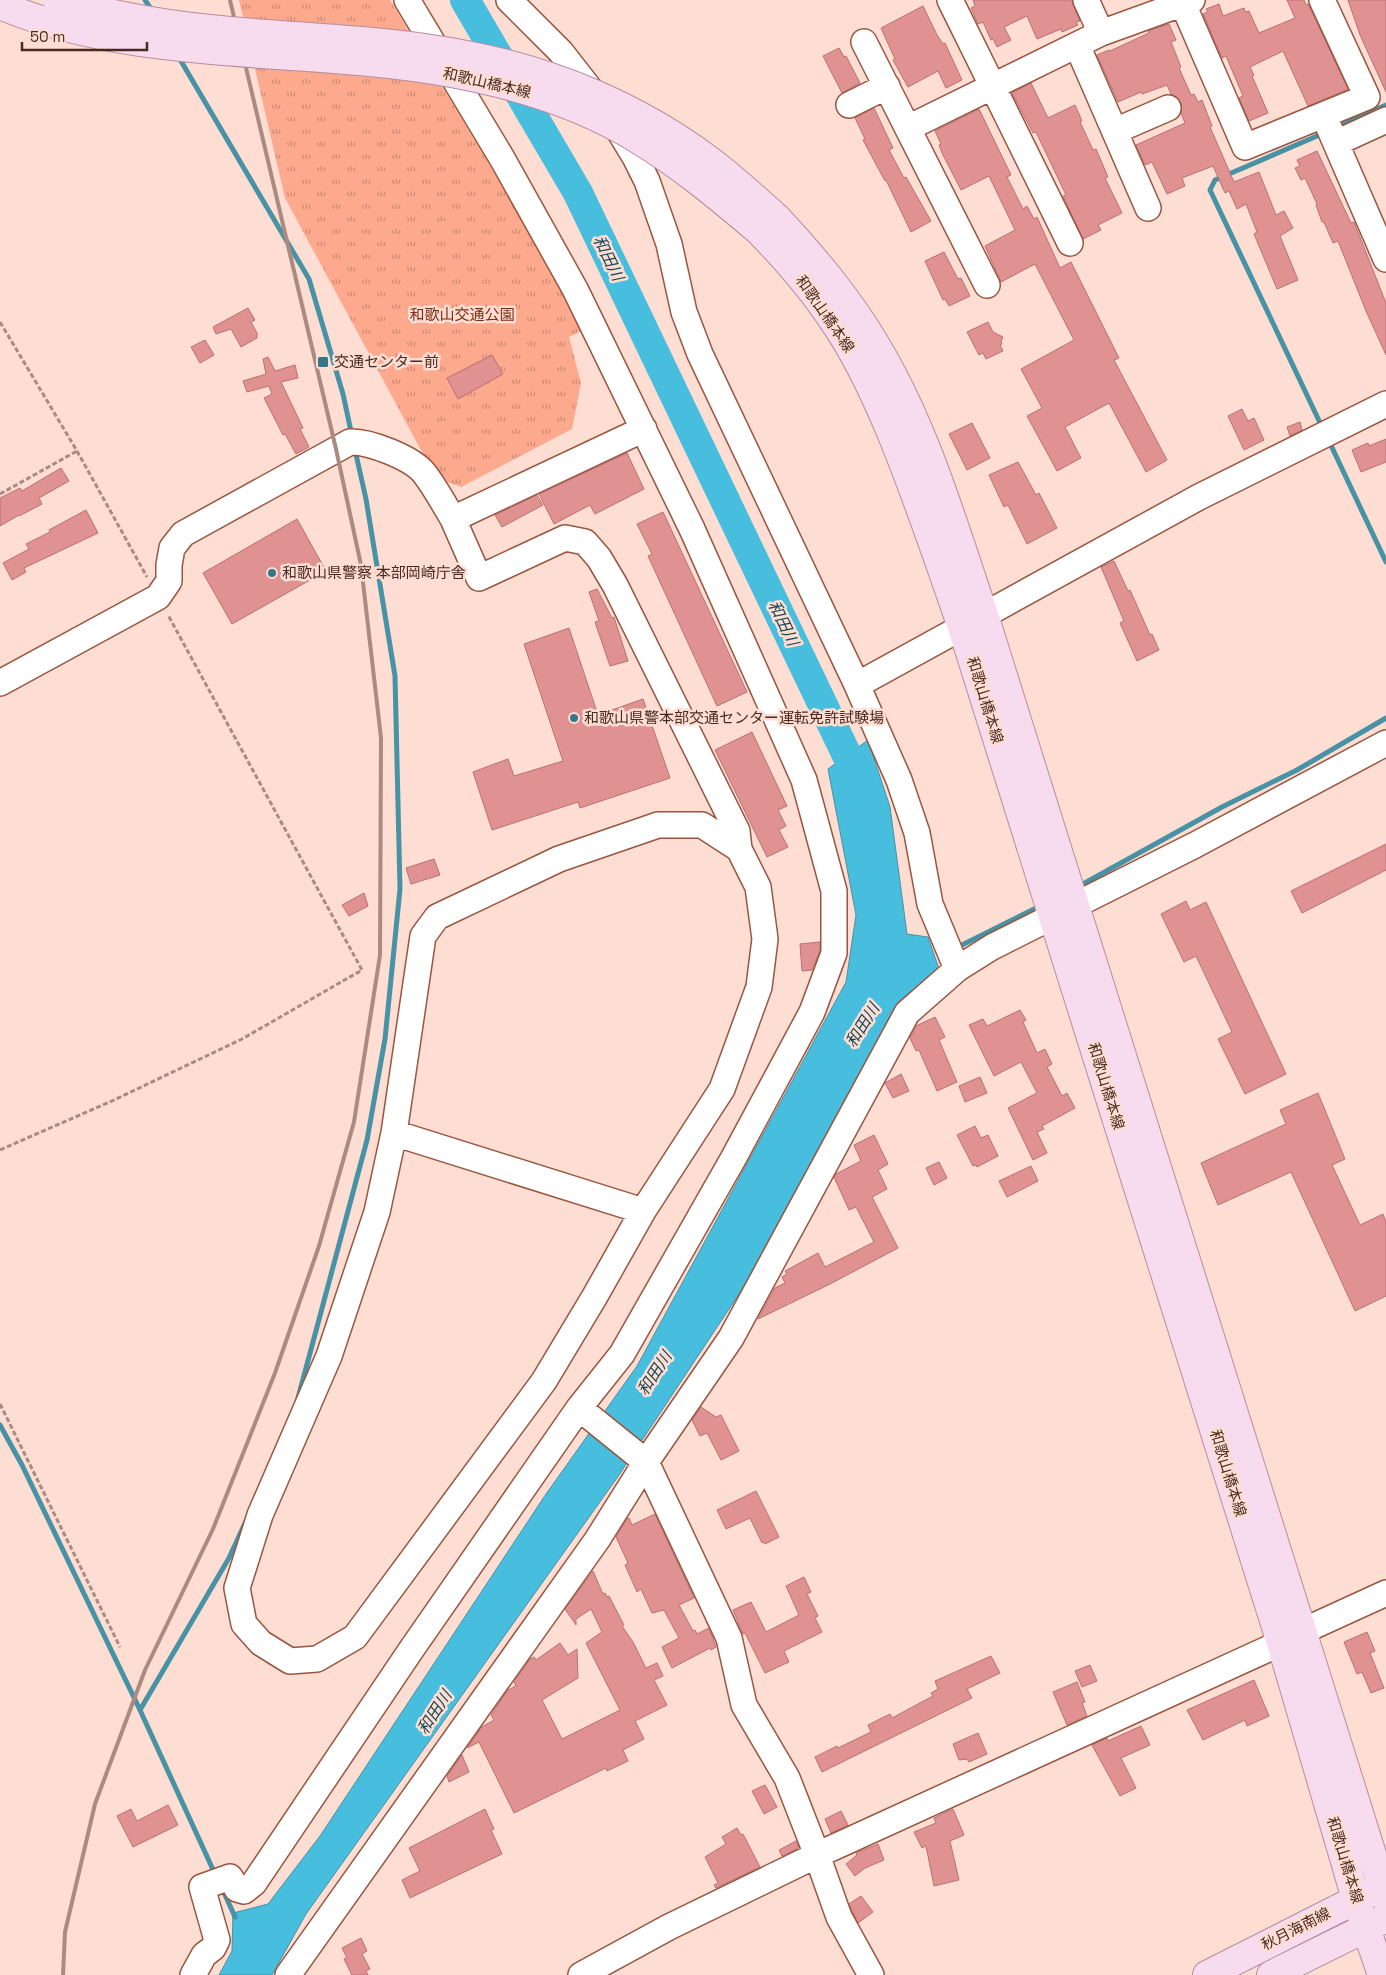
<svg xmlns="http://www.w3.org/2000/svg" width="1386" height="1975" font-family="'Space Grotesk','Noto Sans JP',sans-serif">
<defs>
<pattern id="park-tufts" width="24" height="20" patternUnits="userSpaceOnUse" patternTransform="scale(1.25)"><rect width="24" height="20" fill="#fda98e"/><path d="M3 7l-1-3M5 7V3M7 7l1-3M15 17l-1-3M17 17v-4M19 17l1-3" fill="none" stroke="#cf8a74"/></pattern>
</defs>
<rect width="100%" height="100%" fill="#feddd3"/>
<path fill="url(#park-tufts)" d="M239 0H390L548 262 585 329 569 337 581 383 572 429 461 487 436 478 285 198Z"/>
<path fill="#47bedd" stroke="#4792a5" d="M868 740 890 807 907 934 928 937 939 969 898 1002 747 1282 617 1478 306 1914 272 1975H219L232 1951 233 1913 268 1904 320 1836 546 1494 637 1366 846 982 856 915 828 769Z"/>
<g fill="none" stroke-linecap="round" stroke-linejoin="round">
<path stroke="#4792a5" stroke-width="5" d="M145 0 153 12
M178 56 309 279 343 394 352 436
M1336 127 1386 105
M1322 427 1210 190 1215 180 1324 133
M1328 439 1386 562
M1083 884 1222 807 1297 770 1386 718
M956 948 1034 909
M298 1398 367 1140 385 1039 400 889 395 676 366 499 355 450
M0 1425 22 1465 140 1710 215 1874
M140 1710 229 1558 246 1521
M222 1888 235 1917"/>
<path stroke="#47bedd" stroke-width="30" d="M465 0 578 193 864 791"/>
</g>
<path fill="#e09192" stroke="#bb7072" d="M973 0H1071L1080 21 1076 22 1078 25 1062 32 1061 29 1037 39 1027 16 1004 27 1011 40 997 47 993 39 991 40 983 22 978 24 971 8 975 6Z
M1287 0H1304L1306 5 1308 4 1348 89 1308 106 1283 51 1250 67 1254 75 1252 76 1268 113 1249 121 1239 98 1243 96 1226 56 1222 58 1203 14 1208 12 1206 9 1219 4 1223 16 1244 8 1245 12 1249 11 1259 33 1295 18Z
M1348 0H1386V92L1360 35Z
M923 6 937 35 943 44 945 43 962 80 946 88 938 71 908 87 893 60 895 59 881 28Z
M1169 24 1176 40 1171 42 1181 67 1179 68 1191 95 1194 94 1198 102 1202 100 1212 126 1210 127 1234 182 1259 172 1276 215 1284 211 1293 228 1280 236 1298 280 1277 289 1254 234 1257 232 1246 204 1237 209 1229 191 1225 193 1213 166 1182 178 1185 186 1167 194 1152 162 1145 165 1136 145 1185 123 1181 113V103L1177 97 1171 94 1167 85 1142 94 1141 92 1118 102 1097 55 1109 50 1110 51 1149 33 1148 31Z
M839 48 844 57 846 56 860 83 842 93 823 56Z
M1031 83 1048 118 1075 105 1082 121 1080 122 1093 150 1096 149 1108 177 1105 178 1122 213 1098 225 1101 230 1083 239 1063 196 1066 195 1036 132 1033 133 1012 93Z
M874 108 893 148 889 150 904 178 906 177 931 221 911 232 886 180 885 181 863 140 865 139 855 118Z
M979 109 1011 175 1007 177 1023 209 1027 206 1034 219 1037 217 1060 268 1071 262 1119 358 1114 360 1167 460 1146 472 1109 403 1065 427 1081 458 1057 471 1027 416 1042 408 1021 369 1074 340 1035 264 1001 282 985 246 1015 230 989 176 961 190 942 153 939 145 941 144 935 131Z
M1317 151 1351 223 1354 222 1386 303V355L1366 311 1338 241 1333 243 1324 222H1322L1316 205 1317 204 1305 178 1301 180 1295 168 1300 166 1297 160Z
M944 252 958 279 961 278 970 296 949 306 945 299 943 300 925 261Z
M248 308 255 320 251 322 257 333V338L241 347 231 329 216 334 213 327Z
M988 322 993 332 1003 337 1001 341 1002 344 1000 345 1003 351 986 359 983 353 979 355 967 332Z
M205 340 214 355 200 363 191 347Z
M492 355 503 374 458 399 447 378Z
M268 357 275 371 295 365 298 378 281 382 303 428 300 429 309 447 296 454 285 434 283 435 264 398 272 394 269 386 247 392 243 381 266 374 263 359Z
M1242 409 1248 421 1254 418 1264 440 1244 450 1228 416Z
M1300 422 1302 430 1290 436 1287 427Z
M972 423 990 458 967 470 949 434Z
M1386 439V462L1361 472 1352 450 1368 443 1369 446Z
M627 453 644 489 595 514 590 505 554 524 539 494Z
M1018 462 1036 495 1039 493 1057 528 1027 544 1008 505 1004 507 989 475Z
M61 468 69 481 39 498 42 504 19 516V515L0 526V498L20 488 22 491Z
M537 495 543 505 502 527 495 515Z
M86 510 98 533 24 568 26 572 12 580 3 563 29 549 26 544 50 532 49 530Z
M663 512 747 692 717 706 648 556 652 554 637 524Z
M297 519 326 571 232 624 203 573Z
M1114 561 1128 591 1130 590 1150 635 1152 634 1159 650 1137 661 1120 623 1124 621 1101 567Z
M597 589 612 618 614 617 628 661 610 666 595 622 599 621 589 592Z
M569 628 598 715 643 699 670 778 580 808 578 802 492 830 473 772 508 759 514 776 563 761 524 644Z
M752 732 787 806 778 810 786 826 779 830 788 847 767 857 715 750Z
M1386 844V870L1302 913 1291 891Z
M434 859 440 875 411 884 406 868Z
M364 893 368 906 349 916 342 905Z
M1186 901 1190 910 1206 902 1286 1074 1245 1094 1218 1039 1232 1032 1196 956 1184 962 1161 914Z
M820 942V950L812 970 802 971 800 944Z
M1020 1010 1026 1020 1023 1022 1037 1053 1045 1049 1052 1064 1047 1067 1062 1096 1067 1093 1075 1108 1042 1126 1044 1129 1037 1132 1047 1153 1033 1160 1008 1108 1037 1093 1021 1062 994 1076 969 1025 983 1019 987 1026Z
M935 1017 945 1037 939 1040 957 1082 937 1091 919 1050 916 1051 910 1038 916 1026Z
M901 1074 909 1091 893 1098 885 1083Z
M980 1077 987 1093 965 1102 959 1086Z
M1318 1093 1345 1159 1332 1165 1360 1225 1383 1214 1386 1222V1296L1355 1311 1291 1172 1218 1205 1201 1163 1286 1124 1280 1110Z
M975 1126 981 1138 988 1135 998 1156 977 1167 976 1165 973 1166 957 1135Z
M874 1135 888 1164 878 1170 887 1189 872 1197 898 1248 830 1284 758 1319 775 1288 785 1283 782 1277 787 1274 785 1271 818 1253 825 1267 874 1242 856 1207 849 1210 834 1177 836 1174 861 1161 854 1145Z
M939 1162 947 1178 934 1185 926 1168Z
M1031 1166 1038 1181 1007 1197 999 1181Z
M701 1407 716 1417 721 1415 739 1451 721 1460 707 1433 700 1436 692 1420Z
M756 1491 779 1537 765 1544 764 1542 762 1543 750 1518 726 1529 717 1510Z
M655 1514 694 1598 679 1605 693 1631 695 1630 697 1634 709 1628 716 1647 711 1650 710 1648 672 1668 662 1647 679 1638 664 1610 652 1613 641 1589 637 1592 625 1565 628 1563 616 1537 627 1519 629 1518 632 1525Z
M593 1571 603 1594 605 1593 607 1597 609 1596 624 1625 622 1626 633 1642 646 1668 657 1663 663 1676 654 1680 667 1705 635 1721 644 1739 623 1750 628 1761 607 1771 606 1768 514 1813 479 1742 467 1748 482 1727 494 1720 491 1715 508 1690 516 1686 514 1682 530 1659 534 1657 536 1660 560 1643 568 1655 577 1649 578 1678 542 1700 562 1739 620 1710 586 1643 602 1632 591 1609 576 1619V1625L565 1609Z
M804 1577 811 1592 807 1594 818 1616 815 1618 822 1632 784 1651 789 1662 765 1673 745 1633 743 1634 733 1610 751 1602 766 1632 799 1615 786 1586Z
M1367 1632 1375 1651 1370 1653 1384 1688 1371 1693 1362 1672 1357 1674 1344 1642Z
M991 1656 1000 1673 967 1689 972 1698 822 1772 815 1757 837 1746 838 1748 871 1732 868 1725 890 1714 892 1718 933 1696 931 1693 938 1689 935 1681Z
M1090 1665 1097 1681 1082 1687 1075 1671Z
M1254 1680 1269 1716 1247 1726 1245 1720 1203 1740 1187 1710Z
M1077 1682 1085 1702 1082 1703 1087 1716 1067 1725 1053 1692Z
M1141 1726 1150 1745 1121 1758 1136 1788 1120 1796 1092 1745 1107 1738 1108 1741Z
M978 1733 987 1754 969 1762 967 1759 959 1760 953 1744Z
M462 1755 469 1772 449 1782 447 1776Z
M765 1785 777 1807 764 1814 752 1791Z
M168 1805 178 1825 133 1847 117 1816 131 1809 137 1821Z
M485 1809 494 1829 491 1830 502 1854 410 1898 402 1880 420 1871 409 1848Z
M953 1809 964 1835 950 1841 959 1880 934 1886 926 1846 922 1848 914 1832 936 1823 934 1818Z
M841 1811 848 1825 831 1833 825 1819Z
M737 1828 741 1835 743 1834 760 1867 716 1888 714 1885 718 1883 705 1857 726 1844 722 1837Z
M796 1841 799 1848 782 1856 779 1850Z
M878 1844 884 1860 865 1868 855 1876 846 1864 857 1855 856 1853Z
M861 1896 873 1912 858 1923 849 1904Z
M361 1938 367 1951 362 1954 370 1969 366 1971 368 1975H352L344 1959 347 1958 342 1948Z"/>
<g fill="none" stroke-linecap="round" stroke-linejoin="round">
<defs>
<path id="minor" d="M407 0 503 160 575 289 692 529 804 780 834 891V953L812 1012 733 1159 622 1354 579 1408 646 1462 729 1638 744 1705 787 1778 817 1855 839 1917 871 1975
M509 0 561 52 607 111 635 157 647 181 669 244 684 312 700 354 857 685 899 780 917 833 930 904 957 969
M950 0 1070 243
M1086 0 1101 33
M1183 4 1245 147 1367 97 1322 0
M864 42 987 285
M1077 45 1148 208
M849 105 887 86
M1324 116 1386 259
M908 128 1101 33 1192 0
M1115 131 1168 108
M1336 143 1386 120
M453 519 479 578 565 538 585 542 599 558 615 585 737 831 739 849
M0 683 158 597 169 581V565L172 548 183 534 350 442C369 441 412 458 424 473 435 487 444 504 453 519L644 429
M857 685 1199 497 1386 404
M658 825H702L739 849 758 887 765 939 759 987 722 1089 643 1211 595 1296 544 1381 355 1637 317 1659 290 1661 261 1643 244 1624 237 1588 260 1515 329 1356 377 1212 394 1133 423 936 437 917 559 859Z
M394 1133 643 1211
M1303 1631 1386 1593
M193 1975 204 1955 213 1948 217 1940 202 1887 230 1877 237 1889 244 1891 254 1883 411 1650 579 1408
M288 1975 597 1540 646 1462 731 1338 907 1013 957 969 992 947 1195 845 1386 743
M581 1975 669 1927 817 1855 1281 1643"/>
<path id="major" d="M777 218C814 258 849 299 877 347 926 429 953 524 984 615L1386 1899
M759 231C786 259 811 287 832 319 856 353 874 392 890 430 917 495 939 561 962 627L1281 1643 1356 1899 1382 1975
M1207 1975 1373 1891
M1271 1975 1386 1918"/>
</defs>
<use href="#minor" stroke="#99553f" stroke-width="28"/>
<use href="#major" stroke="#b68d9e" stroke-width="30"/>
<path stroke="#aa8a81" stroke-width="3" stroke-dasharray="5 2.5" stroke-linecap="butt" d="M0 322 77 451 147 577
M0 494 77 451
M0 1150 114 1100 242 1039 362 970 168 615
M0 1404 120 1647"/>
<use href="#minor" stroke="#fff" stroke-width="25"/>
<use href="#major" stroke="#f7dbee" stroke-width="28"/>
<path stroke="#aa8a81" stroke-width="4" d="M63 1975 65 1932 95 1804 145 1670 213 1529 275 1373 319 1246 354 1122 380 955 381 738 361 565 336 449 230 0"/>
<defs>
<path id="major-bridge" d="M57 0C110 15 165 25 220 30 302 38 385 39 466 55 553 71 638 107 709 160 733 178 755 198 777 218
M0 5C119 55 254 50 380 63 469 72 563 93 639 140 682 166 721 199 759 231"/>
</defs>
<use href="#major-bridge" stroke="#b68d9e" stroke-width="30" stroke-linecap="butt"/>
<use href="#major-bridge" stroke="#f7dbee" stroke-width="28"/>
</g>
<g fill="#357789" stroke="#feddd3" stroke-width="2">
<rect x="317" y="356" width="12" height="12" rx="2.5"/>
<circle cx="272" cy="573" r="5"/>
<circle cx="574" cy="718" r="5"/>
</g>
<g text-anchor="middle" stroke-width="5" stroke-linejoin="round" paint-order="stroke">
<g font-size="15" fill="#482a21" stroke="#feddd3">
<text transform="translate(487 83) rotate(13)" y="5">和歌山橋本線</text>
<text transform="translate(825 314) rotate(55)" y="5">和歌山橋本線</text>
<text transform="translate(985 700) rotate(73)" y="5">和歌山橋本線</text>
<text transform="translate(1106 1086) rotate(73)" y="5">和歌山橋本線</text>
<text transform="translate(1228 1473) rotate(73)" y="5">和歌山橋本線</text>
<text transform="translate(1345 1860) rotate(73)" y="5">和歌山橋本線</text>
<text transform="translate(1296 1929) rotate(-27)" y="5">秋月海南線</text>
</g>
<g font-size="15" fill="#7a2d12" stroke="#feddd3">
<text x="462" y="320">和歌山交通公園</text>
</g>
<g font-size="15" fill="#482a21" stroke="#feddd3" text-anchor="start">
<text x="334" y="367">交通センター前</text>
<text x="282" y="578">和歌山県警察 本部岡崎庁舎</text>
<text x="584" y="723">和歌山県警本部交通センター運転免許試験場</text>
</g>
<g font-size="16" font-style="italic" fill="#144755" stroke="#feddd3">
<text transform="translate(609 258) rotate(64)" y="6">和田川</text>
<text transform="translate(784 623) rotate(64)" y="6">和田川</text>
<text transform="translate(862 1025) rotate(-58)" y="6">和田川</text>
<text transform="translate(654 1373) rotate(-57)" y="6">和田川</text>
<text transform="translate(434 1712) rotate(-57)" y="6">和田川</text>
</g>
</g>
<path d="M22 42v8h125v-8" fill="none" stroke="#482a21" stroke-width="2.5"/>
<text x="30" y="42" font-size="15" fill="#482a21" stroke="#feddd3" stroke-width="4" paint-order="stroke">50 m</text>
</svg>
